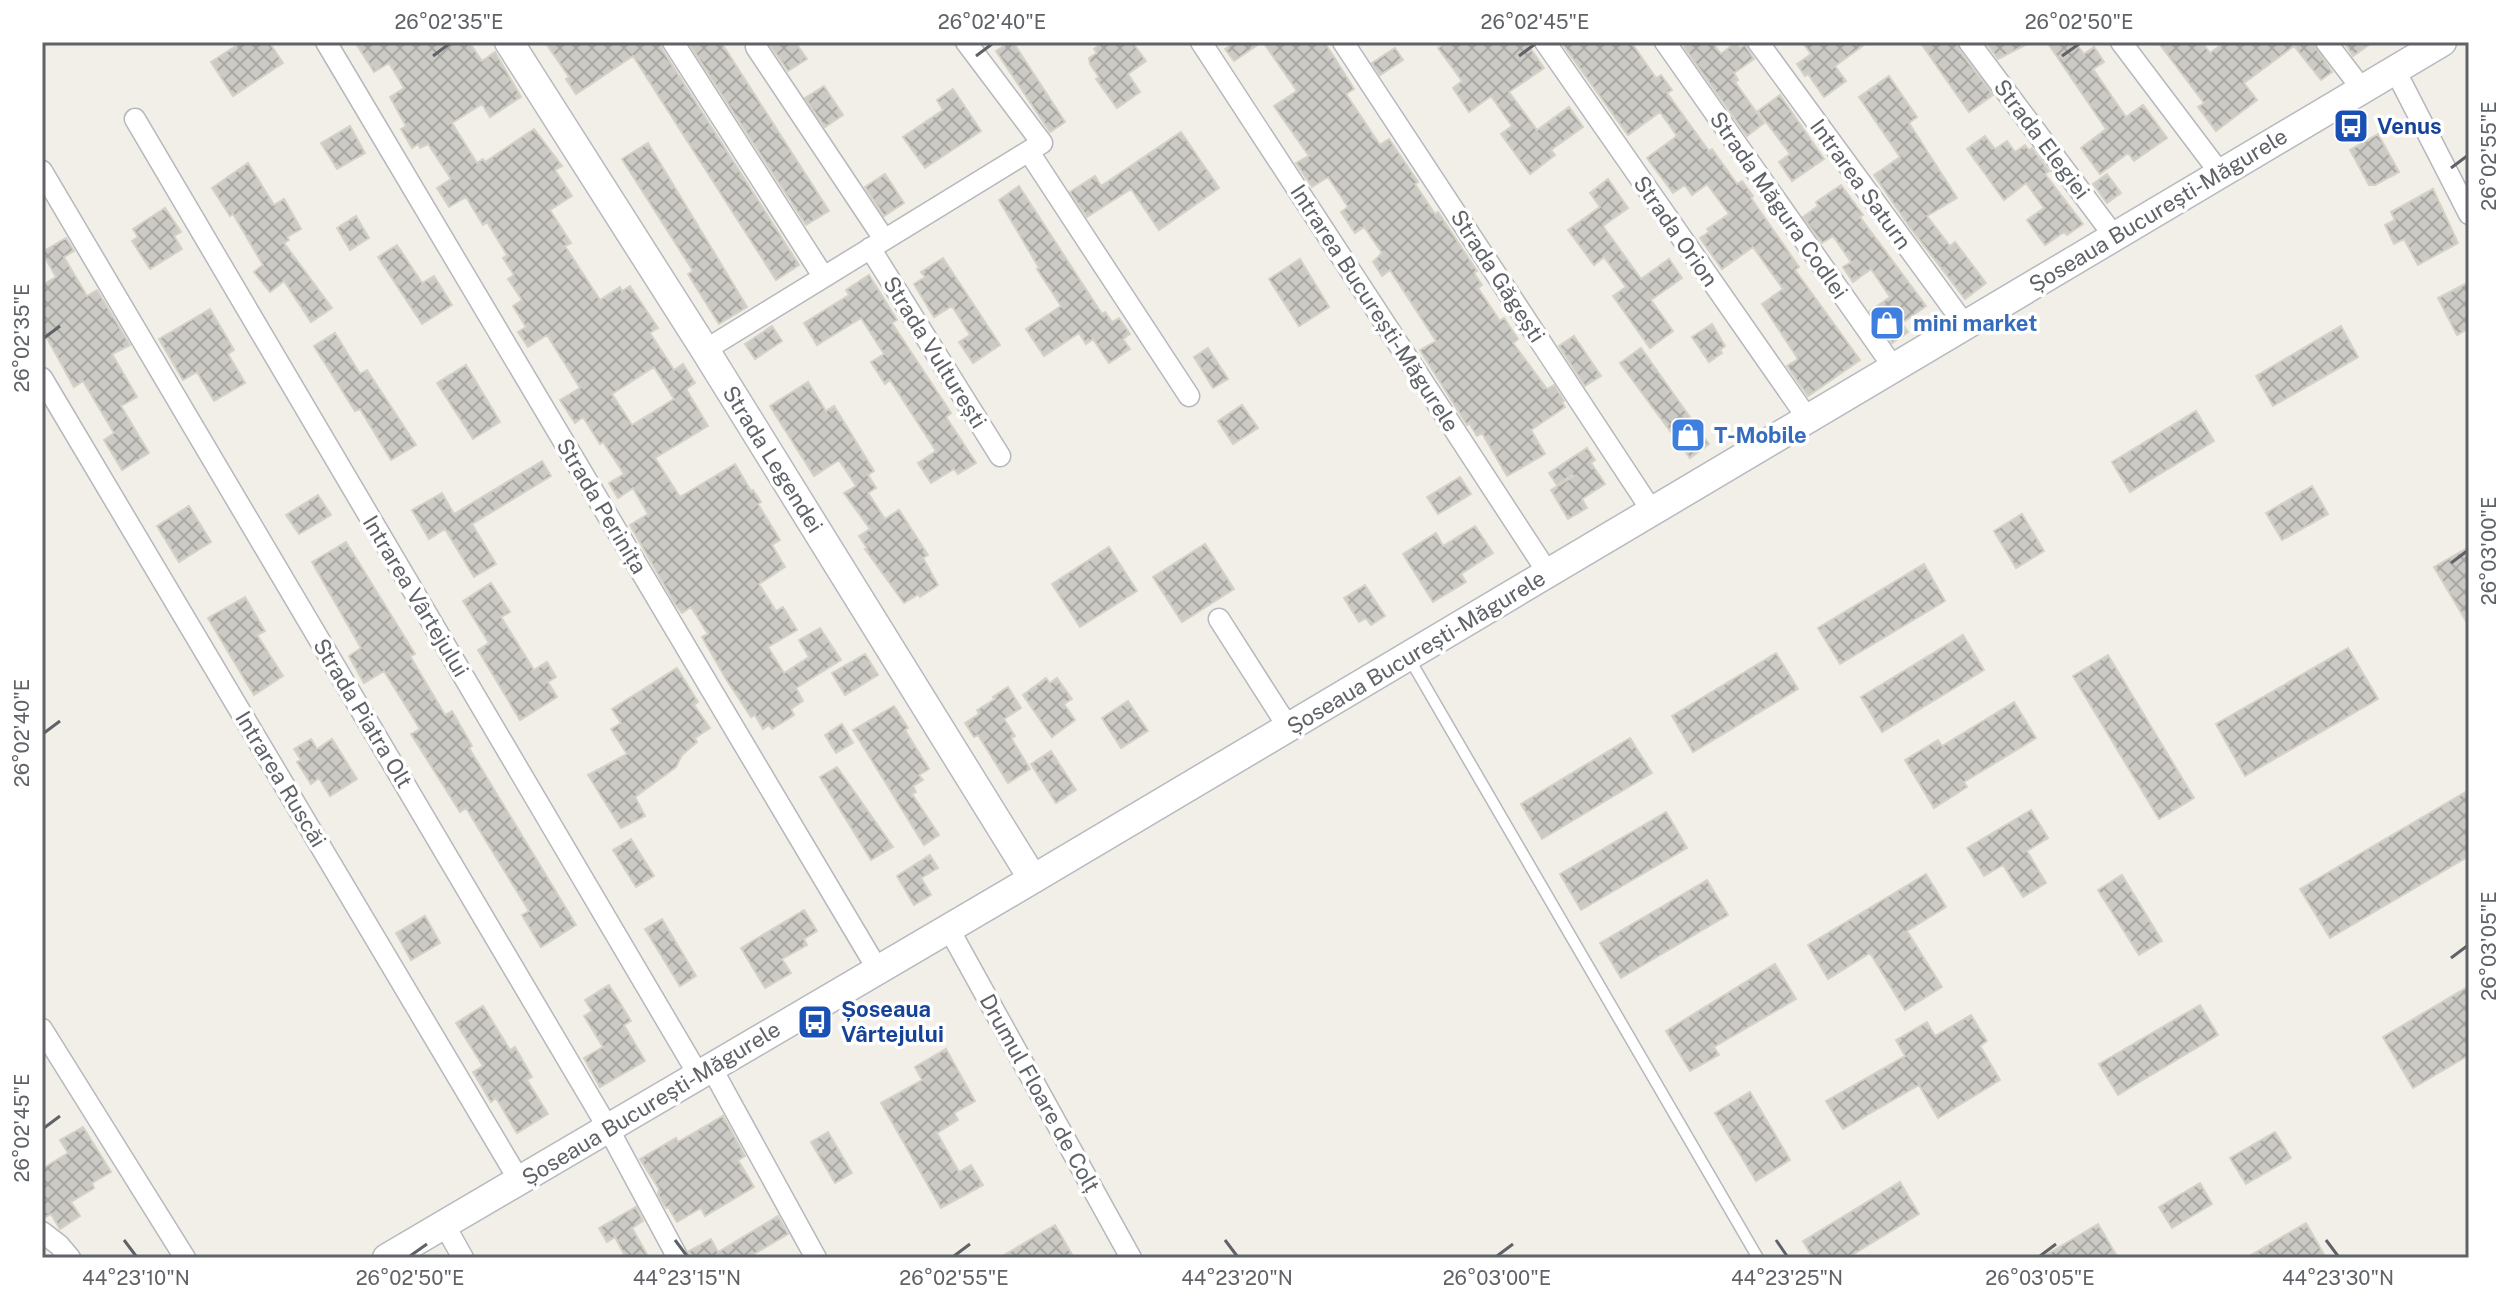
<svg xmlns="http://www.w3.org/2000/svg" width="2511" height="1300" font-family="'Public Sans',sans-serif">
<defs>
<pattern id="building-cross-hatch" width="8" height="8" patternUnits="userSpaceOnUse" patternTransform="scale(2)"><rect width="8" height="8" fill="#cccac5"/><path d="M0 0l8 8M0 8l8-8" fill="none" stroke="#a9a8a4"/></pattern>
</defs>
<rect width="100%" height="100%" fill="#f1efe8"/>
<path fill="url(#building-cross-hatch)" stroke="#d6d1c6" stroke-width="2" fill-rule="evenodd" d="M242 42H269L283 63 233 96 211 62Z
M355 42H469L482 61 495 52 521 97 490 117 482 104 452 123 477 163 483 159 485 162 534 129 562 166 555 170 572 196 550 210 571 243 565 246 600 300 620 287 622 291 630 286 658 328 650 333 674 370 683 364 695 383 686 389 708 426 655 458 680 497 735 464 751 491 753 490 761 502 758 504 780 540 772 545 785 567 759 584 776 611 783 607 797 630 768 647 784 673 809 657 799 640 820 628 841 660 796 688 803 701 791 709 794 715 772 729 769 725 763 729 755 715 751 717 726 679 702 637 708 634 691 607 682 613 675 604 630 525 648 514 633 488 618 498 609 483 624 474 603 442 600 444 583 417 575 423 560 400 580 388 547 335 528 347 518 332 526 327 513 306 522 300 508 279 514 275 503 258 507 255 487 222 483 225 466 197 449 207 437 188 451 179 428 144 420 148 418 144 412 148 401 129 406 126 390 97 404 88 389 63 374 72ZM654 367 674 399 632 425 612 394Z
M545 42H660L662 49 799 265 776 280 633 56 576 94 566 79 569 77Z
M688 42H721L829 211 806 225Z
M768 42H795L807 59 788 71Z
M1010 42H1013L1065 122 1050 132 996 51Z
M1103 42H1132L1146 61 1128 74 1140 92 1117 108 1096 79 1099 77 1090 64 1089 58 1097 53 1094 49Z
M1236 42H1262L1234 61 1225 49Z
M1263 42H1324L1334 57 1354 89 1346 94 1380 145 1389 139 1418 182 1415 184 1435 214 1438 212 1477 271 1474 273 1482 285 1478 288 1500 321 1504 318 1518 339 1513 343 1547 389 1554 385 1564 401 1562 402 1565 407 1531 430 1545 454 1507 476 1482 433 1477 436 1469 423 1467 425 1420 350 1436 341 1390 270 1382 276 1373 262 1382 253 1364 227 1355 233 1341 212 1348 207 1328 177 1312 187 1296 163 1309 156 1274 106 1297 91Z
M1447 42H1526L1544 68 1509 92 1537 130 1569 107 1583 127 1551 150 1555 155 1530 174 1501 134 1512 126 1491 96 1469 112 1453 88 1462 81 1438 48Z
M1561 42H1631L1656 78 1661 75 1672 90 1667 93 1709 151 1712 149 1737 184 1742 181 1753 196 1751 198 1799 267 1795 270 1860 360 1808 396 1787 366 1798 359 1762 304 1783 289 1753 247 1722 269 1700 238 1709 232 1707 229 1729 214 1707 184 1692 195 1685 185 1673 193 1647 158 1677 136 1660 112 1628 135Z
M1691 42H1712L1721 54 1736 42 1740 48 1745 45 1754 59 1734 73 1738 80 1735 82 1764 123 1747 136 1684 47Z
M1802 42H1868L1835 66 1846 81 1824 97 1808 74 1805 76 1797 64 1811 54Z
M1920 42H1956L1959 50 1993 95 1969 112Z
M1994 42H2031L1998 59 1988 45Z
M2047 42H2075L2084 54 2094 47 2104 62 2093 69 2126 117 2143 105 2167 138 2134 161 2128 153 2100 174 2081 148 2106 129Z
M2158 42H2202L2210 53 2225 42H2312L2332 72 2321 80 2294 46 2244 83 2257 100 2216 131 2198 107 2204 103Z
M2344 42H2373L2353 56Z
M1395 48 1403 60 1380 75 1372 63Z
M1889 76 1917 117 1909 123 1957 198 1927 216 1950 246 1955 242 1986 283 1965 299 1909 226 1874 175 1900 157 1859 97Z
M824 86 843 115 825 127 805 98Z
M953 89 981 131 925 168 903 137 943 110 937 100Z
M1780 95 1824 159 1792 181 1779 162 1790 154 1758 111Z
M350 126 365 153 337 169 321 143Z
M1181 132 1219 188 1159 230 1131 189 1087 217 1070 192 1095 176 1101 186Z
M2378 134 2399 172 2375 185H2369L2350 150Z
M1985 136 1995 149 2007 141 2015 152 2025 145 2029 150 2032 148 2049 171 2045 174 2083 224 2067 235 2064 232 2045 245 2027 220 2044 208 2026 183 2004 200 1967 149Z
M648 143 747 307 719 324 688 274 693 271 622 159Z
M248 163 274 205 284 199 301 229 287 237 289 240 284 243 332 308 311 322 284 281 270 292 254 272 263 265 233 214 230 216 212 188Z
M885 174 904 203 884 216 865 187Z
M2107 174 2121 193 2107 203 2093 184Z
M1608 179 1628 208 1603 226 1641 279 1669 259 1682 278 1651 300 1673 331 1650 348 1613 296 1626 287 1604 257 1594 265 1568 230 1600 207 1590 193Z
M1841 185 1863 215 1860 217 1926 306 1902 323 1908 332 1892 343 1870 311 1890 297 1871 269 1853 282 1843 267 1851 262 1833 236 1822 243 1803 217 1818 206 1816 202Z
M1019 186 1102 314 1105 312 1112 322 1119 318 1130 334 1123 339 1130 349 1109 363 1093 339 1086 344 1079 333 1044 356 1026 329 1061 306 1037 269 1039 268 999 200Z
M2433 189 2458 243 2418 265 2404 239 2394 244 2385 225 2395 220 2391 212Z
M165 208 181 232 174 236 182 249 150 269 132 241 138 237 133 229Z
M356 216 369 238 350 250 337 228Z
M66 238 74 251 64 257 87 296 97 290 130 345 112 354 137 397 121 406 149 453 122 470 104 440 114 433 83 381 74 387 42 329V285L56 277 42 252Z
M397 245 422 283 434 276 452 305 422 324 378 257Z
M943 258 1000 345 973 363 959 342 970 335 952 306 934 317 914 284 925 277 921 272Z
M1300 259 1329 307 1299 326 1269 279Z
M869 275 897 320 892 323 951 413 946 417 976 463 958 474 954 469 931 483 918 463 936 451 890 380 885 384 871 362 884 354 861 318 817 345 804 323 849 295 846 290Z
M2469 282V328L2457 335 2438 298Z
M210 309 234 350 228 354 245 383 214 401 197 372 183 380 159 339Z
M1712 324 1725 346 1720 350 1722 353 1709 362 1692 337Z
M772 326 782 341 755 359 745 344Z
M2341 326 2358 357 2273 406 2256 376Z
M335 333 360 374 367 370 416 445 391 460 360 409 355 411 314 346Z
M1574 336 1601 376 1585 386 1559 346Z
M1208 348 1228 379 1213 388 1194 357Z
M1641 348 1709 444 1690 458 1620 363Z
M466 365 500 422 473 439 437 383Z
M808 382 826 411 834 406 874 471 868 475 876 488 868 493 885 519 899 510 928 555 923 558 938 585 920 597 919 594 904 603 865 549 867 548 859 536 870 529 844 493 856 486 839 460 814 476 770 406Z
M1242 405 1258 428 1233 444 1218 421Z
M2196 411 2214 441 2130 492 2112 462Z
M1587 448 1595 460 1591 463 1605 484 1582 499 1587 508 1568 519 1551 490 1574 476 1572 475 1557 485 1549 473Z
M542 461 551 476 472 524 496 564 474 577 445 529 429 539 412 510 442 493 454 514Z
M1460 477 1471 494 1438 514 1427 497Z
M2312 486 2328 514 2282 540 2266 513Z
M318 495 331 515 299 534 286 515Z
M189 506 211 542 179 562 157 526Z
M2022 514 2044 551 2016 568 1994 531Z
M1475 526 1493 553 1461 574 1466 582 1433 602 1403 554 1436 533 1443 546Z
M346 542 415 654 410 656 445 715 452 711 472 746 469 748 576 925 541 947 522 915 529 911 491 849 466 808 460 812 411 734 420 729 384 671 364 683 349 656 361 648 312 562Z
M1205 544 1234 589 1182 622 1153 577Z
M1109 547 1137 591 1080 627 1052 584Z
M2469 547V626L2434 567Z
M1924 564 1945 601 1840 664 1818 628Z
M491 583 510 612 501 617 534 670 547 662 556 677 548 682 557 697 520 720 478 650 489 643 463 601Z
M1365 585 1385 616 1371 625 1366 618 1359 622 1344 598Z
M245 597 265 631 257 635 283 676 254 695 208 618Z
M1963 635 1984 670 1882 732 1861 697Z
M2348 648 2378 699 2245 776 2216 724Z
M1776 653 1798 689 1693 752 1672 716Z
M865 654 878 675 845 695 832 673Z
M2108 655 2194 798 2159 819 2073 676Z
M677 668 698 702 694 705 710 728 695 738 697 742 682 755 676 767 635 797 645 816 621 828 588 775 627 754 611 729 621 723 612 709Z
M1046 678 1050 683 1057 678 1072 699 1064 704 1075 720 1052 737 1023 695Z
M1008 687 1021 708 1004 719 1015 736 1011 738 1030 769 1008 783 978 735 974 737 965 723 979 714 977 710 995 699 993 697Z
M1128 701 1148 731 1121 748 1102 718Z
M2014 702 2036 738 1964 782 1967 787 1934 808 1905 760 1938 740 1942 746Z
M894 706 908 728 905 730 929 769 919 775 923 780 913 786 916 792 912 794 939 835 924 845 853 730Z
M842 724 853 743 836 753 825 735Z
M1630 738 1652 773 1542 839 1521 804Z
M311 739 317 749 332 739 357 779 330 796 319 778 311 784 297 762 301 760 294 749Z
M1051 751 1076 790 1056 803 1031 764Z
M837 767 893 847 871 860 820 777Z
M2469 790V856L2330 938 2300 889Z
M2031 810 2048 838 2027 851 2046 883 2023 897 2003 865 1984 876 1967 848Z
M1666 812 1687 848 1581 910 1560 874Z
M631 839 654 876 636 887 613 850Z
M930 855 938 868 921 878 931 895 914 905 897 876Z
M1926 874 1946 907 1907 931 1942 987 1905 1010 1870 953 1828 979 1808 945Z
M2122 875 2162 941 2139 955 2098 890Z
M1707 880 1728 915 1621 978 1600 943Z
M804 910 817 931 804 939 807 945 782 959 791 973 765 988 741 948Z
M425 916 440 943 411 960 396 933Z
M662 919 696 976 680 986 645 929Z
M1775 964 1796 999 1714 1047 1719 1055 1690 1071 1666 1031Z
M609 985 631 1021 624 1025 645 1061 600 1087 584 1058 603 1047 584 1016 592 1011 585 1000Z
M2469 986V1055L2413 1088 2383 1037Z
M2200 1005 2218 1035 2118 1095 2099 1064Z
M483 1006 510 1050 515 1047 532 1077 527 1080 548 1114 517 1133 496 1098 491 1102 473 1072 483 1066 456 1023Z
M1971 1015 1987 1041 1980 1046 2000 1080 1938 1118 1919 1085 1843 1129 1826 1101 1905 1056 1896 1040 1927 1022 1935 1036Z
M946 1049 975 1101 954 1113 958 1120 937 1133 959 1172 971 1165 983 1185 941 1208 881 1103 922 1080 915 1067Z
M1750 1092 1790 1160 1756 1181 1715 1113Z
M723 1116 745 1156 738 1160 754 1187 705 1216 701 1208 677 1222 668 1207 666 1208 658 1194 659 1189 640 1159 676 1138 678 1142Z
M83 1127 111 1172 92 1183 94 1188 71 1202 80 1216 60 1229 51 1214 42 1219V1169L68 1153 60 1140Z
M828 1132 852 1173 835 1183 811 1142Z
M2275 1132 2291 1158 2246 1184 2230 1158Z
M1900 1182 1919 1214 1847 1258H1813L1803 1241Z
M2200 1183 2212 1204 2172 1228 2159 1207Z
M636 1207 643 1221 632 1228 649 1258H626L615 1237 607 1242 599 1228Z
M778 1216 788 1234 747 1258H691L689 1251 711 1239 718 1252Z
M2306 1223 2326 1258H2246Z
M2098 1224 2118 1258H2041Z
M1055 1225 1074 1258H999Z"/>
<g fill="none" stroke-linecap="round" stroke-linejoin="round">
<defs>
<path id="lane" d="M1409 658 1758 1258"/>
<path id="street" d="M326 42 878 970
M673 42 823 276
M1201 42 1548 573
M1343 42 1652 511
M1545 42 1808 419
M1665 42 1894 368
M1758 42 1965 325
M1969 42 2114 236
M2121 42 2220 173
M2326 42 2362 89
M756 47 884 239
M2395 70 2469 214
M135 119 698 1074
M1029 152 1189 396
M42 171 608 1128 678 1258
M870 248 1000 456
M705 350 1042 143 966 42
M42 378 519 1180
M1219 619 1288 727
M949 929 1131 1258
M42 1029 185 1258
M711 1067 816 1258
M444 1224 463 1258
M42 1232 59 1245 70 1258"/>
<path id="secondary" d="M509 42 705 350 1033 879
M387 1258 1033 879 2442 42"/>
</defs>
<use href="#lane" stroke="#b5b8bc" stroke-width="13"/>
<use href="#street" stroke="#b5b8bc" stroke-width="23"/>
<use href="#secondary" stroke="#b6babf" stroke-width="31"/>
<use href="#lane" stroke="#fff" stroke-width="10"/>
<use href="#street" stroke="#fff" stroke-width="20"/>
<use href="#secondary" stroke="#fff" stroke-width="28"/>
</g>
<path fill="none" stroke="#5f6368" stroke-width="3" d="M433 56 449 44M976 56 992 44M1519 56 1535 44M2062 56 2079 44M2451 168 2467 156M44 338 60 326M2451 563 2467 551M44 733 60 721M2451 958 2467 946M44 1128 60 1116M124 1240 136 1256M675 1240 687 1256M1225 1240 1237 1256M1776 1240 1787 1256M2326 1240 2338 1256M410 1256 427 1244M954 1256 970 1244M1497 1256 1513 1244M2040 1256 2056 1244"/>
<defs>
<symbol id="bus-square" viewBox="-11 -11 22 22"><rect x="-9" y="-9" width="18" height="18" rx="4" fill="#1a4fb4" stroke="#fff"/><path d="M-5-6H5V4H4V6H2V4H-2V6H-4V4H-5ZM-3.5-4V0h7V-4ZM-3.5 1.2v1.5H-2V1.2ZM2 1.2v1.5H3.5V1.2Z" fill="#fff"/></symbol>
<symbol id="shop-square" viewBox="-11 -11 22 22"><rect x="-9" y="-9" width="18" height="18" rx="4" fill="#3f7fe0" stroke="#fff"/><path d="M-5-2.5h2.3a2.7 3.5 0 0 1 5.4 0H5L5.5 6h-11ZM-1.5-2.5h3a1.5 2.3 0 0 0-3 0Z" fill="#fff"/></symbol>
</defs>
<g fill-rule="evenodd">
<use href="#bus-square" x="2331" y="106" width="40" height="40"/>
<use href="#shop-square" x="1867" y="303" width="40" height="40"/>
<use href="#shop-square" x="1668" y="415" width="40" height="40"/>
<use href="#bus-square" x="795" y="1002" width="40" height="40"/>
</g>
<g text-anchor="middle" stroke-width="7" stroke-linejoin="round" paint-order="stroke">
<g font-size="22" font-weight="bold" fill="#164399" stroke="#fff" text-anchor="start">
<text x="2377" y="134">Venus</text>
<text x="841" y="1017">Șoseaua<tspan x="841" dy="25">Vârtejului</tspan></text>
</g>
<g font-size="22" fill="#5f6368" stroke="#fff">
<text transform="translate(2042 139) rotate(53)" y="8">Strada Elegiei</text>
<text transform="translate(1861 184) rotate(54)" y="8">Intrarea Saturn</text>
<text transform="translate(1779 205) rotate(55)" y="8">Strada Măgura Codlei</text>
<text transform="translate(2158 210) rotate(-31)" y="8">Șoseaua București-Măgurele</text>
<text transform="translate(1676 231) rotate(55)" y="8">Strada Orion</text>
<text transform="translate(1498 276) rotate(57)" y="8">Strada Găgești</text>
<text transform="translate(1375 308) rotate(57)" y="8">Intrarea București-Măgurele</text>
<text transform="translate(935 352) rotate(58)" y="8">Strada Vulturești</text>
<text transform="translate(773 459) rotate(58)" y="8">Strada Legendei</text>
<text transform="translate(602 506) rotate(59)" y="8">Strada Perinița</text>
<text transform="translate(416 596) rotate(59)" y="8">Intrarea Vârtejului</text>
<text transform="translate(1416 652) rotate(-31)" y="8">Șoseaua București-Măgurele</text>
<text transform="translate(363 713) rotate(59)" y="8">Strada Piatra Olt</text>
<text transform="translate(281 779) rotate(59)" y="8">Intrarea Ruscăi</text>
<text transform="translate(1040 1093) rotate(61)" y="8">Drumul Floare de Colț</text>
<text transform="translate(651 1103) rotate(-31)" y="8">Șoseaua București-Măgurele</text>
</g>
<g font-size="22" font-weight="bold" fill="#366cbe" stroke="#fff" text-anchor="start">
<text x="1913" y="331">mini market</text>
<text x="1714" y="443">T-Mobile</text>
</g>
</g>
<rect width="2511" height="1300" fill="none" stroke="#ffffff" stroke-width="88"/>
<rect x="44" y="44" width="2423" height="1212" fill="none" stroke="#5f6368" stroke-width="3"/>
<g font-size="20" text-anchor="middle" fill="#5f6368">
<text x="449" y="29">26°02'35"E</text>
<text x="992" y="29">26°02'40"E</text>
<text x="1535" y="29">26°02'45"E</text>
<text x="2079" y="29">26°02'50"E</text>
<text transform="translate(2489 156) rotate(-90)" y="7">26°02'55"E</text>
<text transform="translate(22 338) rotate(-90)" y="7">26°02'35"E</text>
<text transform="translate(2489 551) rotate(-90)" y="7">26°03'00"E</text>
<text transform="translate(22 733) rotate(-90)" y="7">26°02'40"E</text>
<text transform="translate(2489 946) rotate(-90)" y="7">26°03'05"E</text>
<text transform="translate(22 1128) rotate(-90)" y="7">26°02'45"E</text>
<text x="136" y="1285">44°23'10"N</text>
<text x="410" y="1285">26°02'50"E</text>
<text x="687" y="1285">44°23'15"N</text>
<text x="954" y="1285">26°02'55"E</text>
<text x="1237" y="1285">44°23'20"N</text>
<text x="1497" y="1285">26°03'00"E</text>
<text x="1787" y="1285">44°23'25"N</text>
<text x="2040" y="1285">26°03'05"E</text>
<text x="2338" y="1285">44°23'30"N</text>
</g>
</svg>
